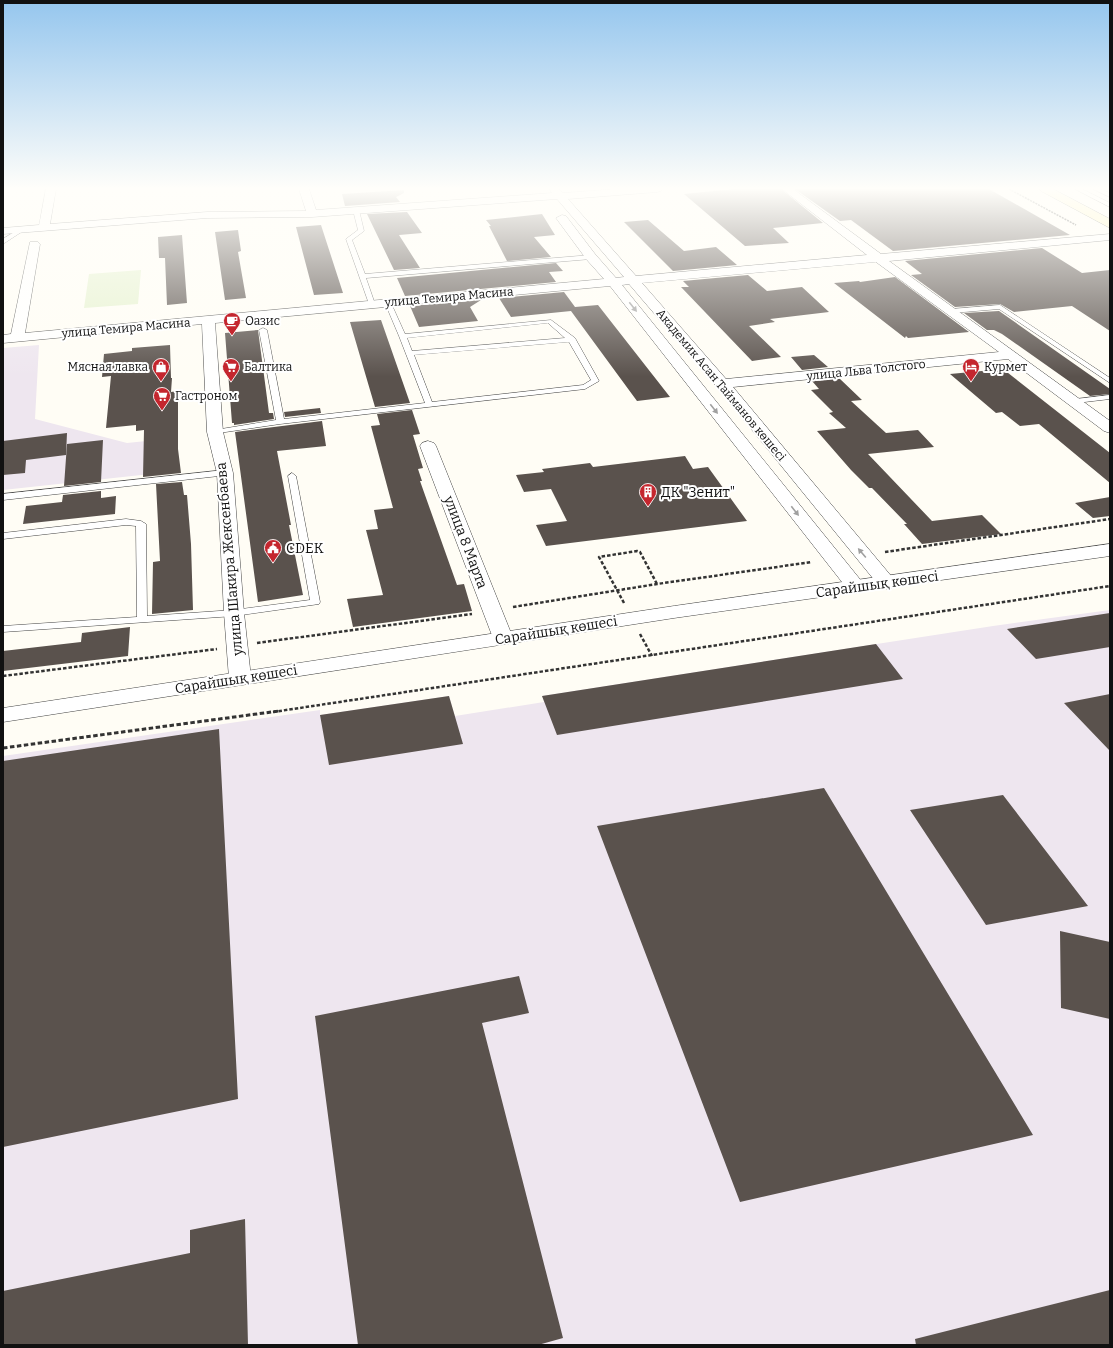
<svg xmlns="http://www.w3.org/2000/svg" width="1113" height="1348" font-family="Bitter,serif">
<rect width="100%" height="100%" fill="#fffdf5"/>
<path fill="#eee6ef" d="M39 345 35 419 127 443 175 438 178 471 3 490V348Z
M1110 610V1345H3V756L320 710V715L449 696 455 716 544 702 542 696 993 626Z"/>
<path fill="#e6f2cf" d="M141 270 138 304 84 308 89 274Z"/>
<path fill="#5a524d" d="M733 189H781L823 223 773 228 789 243 745 246 684 194Z
M795 189H989L1070 235 893 251 851 220 840 221Z
M404 190V193L396 197 400 202 345 206 342 194Z
M407 212 422 233 399 235 420 268 394 270 367 214Z
M542 214 555 235 534 237 551 257 507 261 489 226H491L486 220Z
M648 220 684 251 716 247 737 265 673 271 624 222Z
M321 225 343 293 314 295 296 227Z
M238 230 241 251 238 252 246 298 225 300 215 232Z
M182 235 187 303 167 305 165 258H159L158 237Z
M1042 248 1082 273 1110 270V331L1072 306 1014 312 1000 304 955 307 911 275 922 274 905 261Z
M556 263 563 271 549 272 556 282 405 296 397 278Z
M748 275 767 291 802 287 829 312 770 319 775 322 749 326 781 357 752 361 681 287H689L683 281Z
M895 277 969 332 908 338 906 336 905 338 834 283 859 281 860 282Z
M564 292 575 307 598 305 670 397 637 401 571 311 511 317 499 298Z
M481 300 470 307 478 321 419 327 410 306Z
M999 311 1110 389V394L1090 396 1002 334 994 330H987L964 313Z
M381 320 410 403 375 407 350 322Z
M258 330 269 413H273L274 419 234 425V423H232L225 333Z
M170 345 171 378H172L171 392 178 391V449L181 473 143 477 144 430 136 431V425L106 428 111 376 102 377 104 354 132 351V348Z
M814 355 828 367 802 370 791 357Z
M1003 369 1110 453V483L1039 424 1020 426 1002 412 996 413 950 374Z
M839 378 862 400 851 401 886 433 918 430 934 447 868 454 932 521 982 515 1001 534 922 544 904 524H907L872 488H869L851 470 817 431 846 428 829 413 833 412 811 390 819 389 812 381Z
M320 408 321 413 285 417 284 412Z
M412 410 420 434 413 435 423 468 418 469 422 481H420L457 585 464 584 472 611 353 627 347 599 383 595 366 530 378 529 374 510 393 508 371 426 380 425 377 414Z
M322 421 326 446 277 451 291 525H289L303 595 258 602 235 432Z
M67 433 66 455 26 460 25 473 3 475V441Z
M103 440 101 482 64 486 67 444Z
M685 456 693 469 708 467 747 521 546 546 536 525 567 521 551 489 524 492 516 475 544 472 542 469 590 463 593 467Z
M182 482 184 495H187L191 544 193 610 152 614 153 562 160 561 156 484Z
M101 491V498L116 496 115 514 23 524 26 506 62 502 63 495Z
M1110 497V516L1093 518 1075 503Z
M1110 613V647L1036 659 1007 629Z
M130 627 128 656 3 671V651L81 642 82 633Z
M876 644 903 679 557 735 542 696Z
M1110 694V751L1064 703Z
M449 696 463 744 329 765 320 715Z
M219 729 238 1099 3 1147V761Z
M824 788 1033 1135 740 1202 597 826Z
M1003 795 1088 906 986 925 910 810Z
M1060 931 1110 942V1019L1061 1008Z
M519 976 529 1013 482 1023 563 1338 538 1345H358L315 1016Z
M245 1219 248 1345H3V1291L190 1253V1230Z
M1110 1290V1345H916L915 1339Z"/>
<g fill="none" stroke-linecap="round" stroke-linejoin="round">
<defs>
<path id="service" d="M1075 189H1082L1110 203V207Z
M1093 189H1100L1110 193V197Z
M356 208 359 210 364 231 352 240 365 274 591 255 594 257 591 259 366 278 375 304 372 306 369 304 346 239 358 230 353 210Z
M21 228 26 229 3 244V239Z
M388 301 391 303 405 334 551 320 575 338 599 381 585 389 280 424 212 434 211 432 212 430H215L276 420 259 330 263 328 267 330 284 419 425 403 399 336 385 303ZM548 323 565 338 412 351 407 338ZM569 342 591 380 583 385 432 402 414 355Z
M1000 305 1110 378V383L999 309 952 313 949 311 952 309Z
M1110 395V399L1076 403 1072 401 1076 399Z
M225 470 229 473 228 475 3 500V494Z
M292 473 296 476 320 602 319 604 234 616 3 632V626L137 617 136 526 126 525 3 539V533L126 519 141 521 146 524 147 616 234 610 310 600 288 476Z"/>
<path id="minor" d="M46 189H56L50 224 207 212 306 211 299 189H309L316 210 552 193 549 189H559L563 193 617 189H662L661 191 657 192 568 199 636 276 867 255 782 189H793L881 254 1110 234V240L889 261 1110 421V433L1104 431 1008 359 733 387 897 583 894 587 887 589 880 587 717 387 629 284 622 285 863 583 866 587 863 591 856 593 849 591 610 286 215 323 223 432 233 473 244 613 251 678 247 683 240 684 233 683 229 678 224 613 217 473 207 432 202 324 3 343V335L11 334 30 242H38L40 244 25 333 604 279 587 260 556 218 562 215 566 216 595 254 616 278 624 277 557 199 312 217 207 218 3 234V228L39 225ZM876 262 999 352 726 379 642 283Z
M428 441 434 443 436 446 513 638 510 642 503 644 496 642 493 638 420 446 422 443Z"/>
<path id="tertiary" d="M1110 544V556L674 618 3 722V708L674 606Z"/>
<path id="secondary" d="M1040 189H1053L1110 219V228L1041 191Z"/>
</defs>
<use href="#service" stroke="#444" stroke-width="1"/>
<use href="#minor" stroke="#444" stroke-width="1"/>
<use href="#tertiary" stroke="#444" stroke-width="1"/>
<use href="#secondary" stroke="#333" stroke-width="1"/>
<path stroke="#333" stroke-width="1.5" stroke-dasharray="2 1" stroke-linecap="butt" d="M1009 189 1076 225"/>
<path stroke="#333" stroke-width="2.5" stroke-dasharray="3.5 2" stroke-linecap="butt" d="M885 552 1110 519
M624 603 599 557 637 551 640 552 657 584
M513 607 657 584 812 562
M640 634 652 656
M257 643 472 614
M3 676 217 649
M273 712 1110 586"/>
<path stroke="#333" stroke-width="3" stroke-dasharray="4.5 2.5" stroke-linecap="butt" d="M3 748 279 711"/>
<use href="#service" fill="#fff" fill-rule="evenodd"/>
<use href="#minor" fill="#fff" fill-rule="evenodd"/>
<use href="#tertiary" fill="#fff" fill-rule="evenodd"/>
<use href="#secondary" fill="#fff6b0" fill-rule="evenodd"/>
</g>
<defs><path id="oneway-solid" d="M-6-.8H1V-3.2L6.5 0L1 3.2V.8H-6Z"/></defs>
<g fill="#a0a0a0">
<use href="#oneway-solid" transform="translate(633 307) rotate(52)"/>
<use href="#oneway-solid" transform="translate(714 409) rotate(52)"/>
<use href="#oneway-solid" transform="translate(795 511) rotate(52)"/>
<use href="#oneway-solid" transform="translate(862 553) rotate(-130)"/>
</g>
<linearGradient id="sky" x2="0" y2="1"><stop stop-color="#95c6ee"/><stop offset="0.5" stop-color="#fffefa"/><stop offset="1" stop-color="#fffefa" stop-opacity="0"/></linearGradient>
<rect width="1113" height="377" fill="url(#sky)"/>
<defs>
<symbol id="cafe-pin" viewBox="-11 -11 22 30"><path d="M0 17L-7.5 6A9.5 9.5 0 1 1 7.5 6Z" fill="#c4262e" stroke="#fff"/><path d="M-5.5-4.5H6V0H3Q3 3.5 0 3.5H-2.5Q-5.5 3.5-5.5 0ZM3-3.2v2h1.7v-2ZM-6 4.5H4V6H-6Z" fill="#fff"/></symbol>
<symbol id="shop-pin" viewBox="-11 -11 22 30"><path d="M0 17L-7.5 6A9.5 9.5 0 1 1 7.5 6Z" fill="#c4262e" stroke="#fff"/><path d="M-5-2.5h2.3a2.7 3.5 0 0 1 5.4 0H5L5.5 6h-11ZM-1.5-2.5h3a1.5 2.3 0 0 0-3 0Z" fill="#fff"/></symbol>
<symbol id="supermarket-pin" viewBox="-11 -11 22 30"><path d="M0 17L-7.5 6A9.5 9.5 0 1 1 7.5 6Z" fill="#c4262e" stroke="#fff"/><path d="M-6-5.5h2.5l.6 2H6L4.5 2H-2.5L-4.4-4H-6ZM-1.5 3.2a1.3 1.3 0 1 0 .1 0ZM3 3.2a1.3 1.3 0 1 0 .1 0Z" fill="#fff"/></symbol>
<symbol id="hotel-pin" viewBox="-11 -11 22 30"><path d="M0 17L-7.5 6A9.5 9.5 0 1 1 7.5 6Z" fill="#c4262e" stroke="#fff"/><path d="M-6-4.5h1.5V1H6V5H4.5V3h-9V5H-6ZM-4 0a1.8 1.8 0 1 1 3.6 0ZM.5 0V-2.5h3Q6-2.5 6 0Z" fill="#fff"/></symbol>
<symbol id="building-pin" viewBox="-11 -11 22 30"><path d="M0 17L-7.5 6A9.5 9.5 0 1 1 7.5 6Z" fill="#c4262e" stroke="#fff"/><path d="M-4-6H4V6H1V3H-1V6H-4ZM-2.5-4.3h1.7v1.8h-1.7ZM.8-4.3h1.7v1.8H.8ZM-2.5-1h1.7V.8h-1.7ZM.8-1h1.7V.8H.8Z" fill="#fff"/></symbol>
<symbol id="civic-pin" viewBox="-11 -11 22 30"><path d="M0 17L-7.5 6A9.5 9.5 0 1 1 7.5 6Z" fill="#c4262e" stroke="#fff"/><path d="M-.6-6.5H3V-4.5H.6V-3L4-1V1h2V6H-6V1h2V-1L-.6-3ZM-1.2 2.5V6h2.4V2.5Z" fill="#fff"/></symbol>
</defs>
<g fill-rule="evenodd">
<use href="#cafe-pin" x="222" y="311" width="20" height="27"/>
<use href="#shop-pin" x="151" y="357" width="20" height="27"/>
<use href="#supermarket-pin" x="221" y="357" width="20" height="27"/>
<use href="#hotel-pin" x="961" y="357" width="20" height="27"/>
<use href="#supermarket-pin" x="152" y="386" width="20" height="27"/>
<use href="#building-pin" x="638" y="482" width="20" height="27"/>
<use href="#civic-pin" x="263" y="538" width="20" height="27"/>
</g>
<g text-anchor="middle" stroke-width="4" stroke-linejoin="round" paint-order="stroke">
<g font-size="12" fill="#111" stroke="#fff">
<text transform="translate(449 297) rotate(-5)" y="4">улица Темира Масина</text>
<text transform="translate(126 328) rotate(-5)" y="4">улица Темира Масина</text>
<text transform="translate(866 370) rotate(-6)" y="4">улица Льва Толстого</text>
<text transform="translate(721 385) rotate(50)" y="4">Академик Асан Тайманов көшесі</text>
</g>
<g font-size="12" fill="#111" stroke="#fff" text-anchor="start">
<text x="245" y="325">Оазис</text>
<text x="148" y="371" text-anchor="end">Мясная лавка</text>
<text x="244" y="371">Балтика</text>
<text x="984" y="371">Курмет</text>
<text x="175" y="400">Гастроном</text>
</g>
<g font-size="14" fill="#111" stroke="#fff" text-anchor="start">
<text x="661" y="497">ДК "Зенит"</text>
<text x="286" y="553">CDEK</text>
</g>
<g font-size="14" fill="#111" stroke="#fff">
<text transform="translate(466 542) rotate(69)" y="5">улица 8 Марта</text>
<text transform="translate(229 559) rotate(-95)" y="5">улица Шакира Жексенбаева</text>
<text transform="translate(877 584) rotate(-8)" y="5">Сарайшық көшесі</text>
<text transform="translate(556 630) rotate(-9)" y="5">Сарайшық көшесі</text>
<text transform="translate(236 679) rotate(-9)" y="5">Сарайшық көшесі</text>
</g>
</g>
<rect width="1113" height="1348" fill="none" stroke="#111111" stroke-width="8"/>
</svg>
